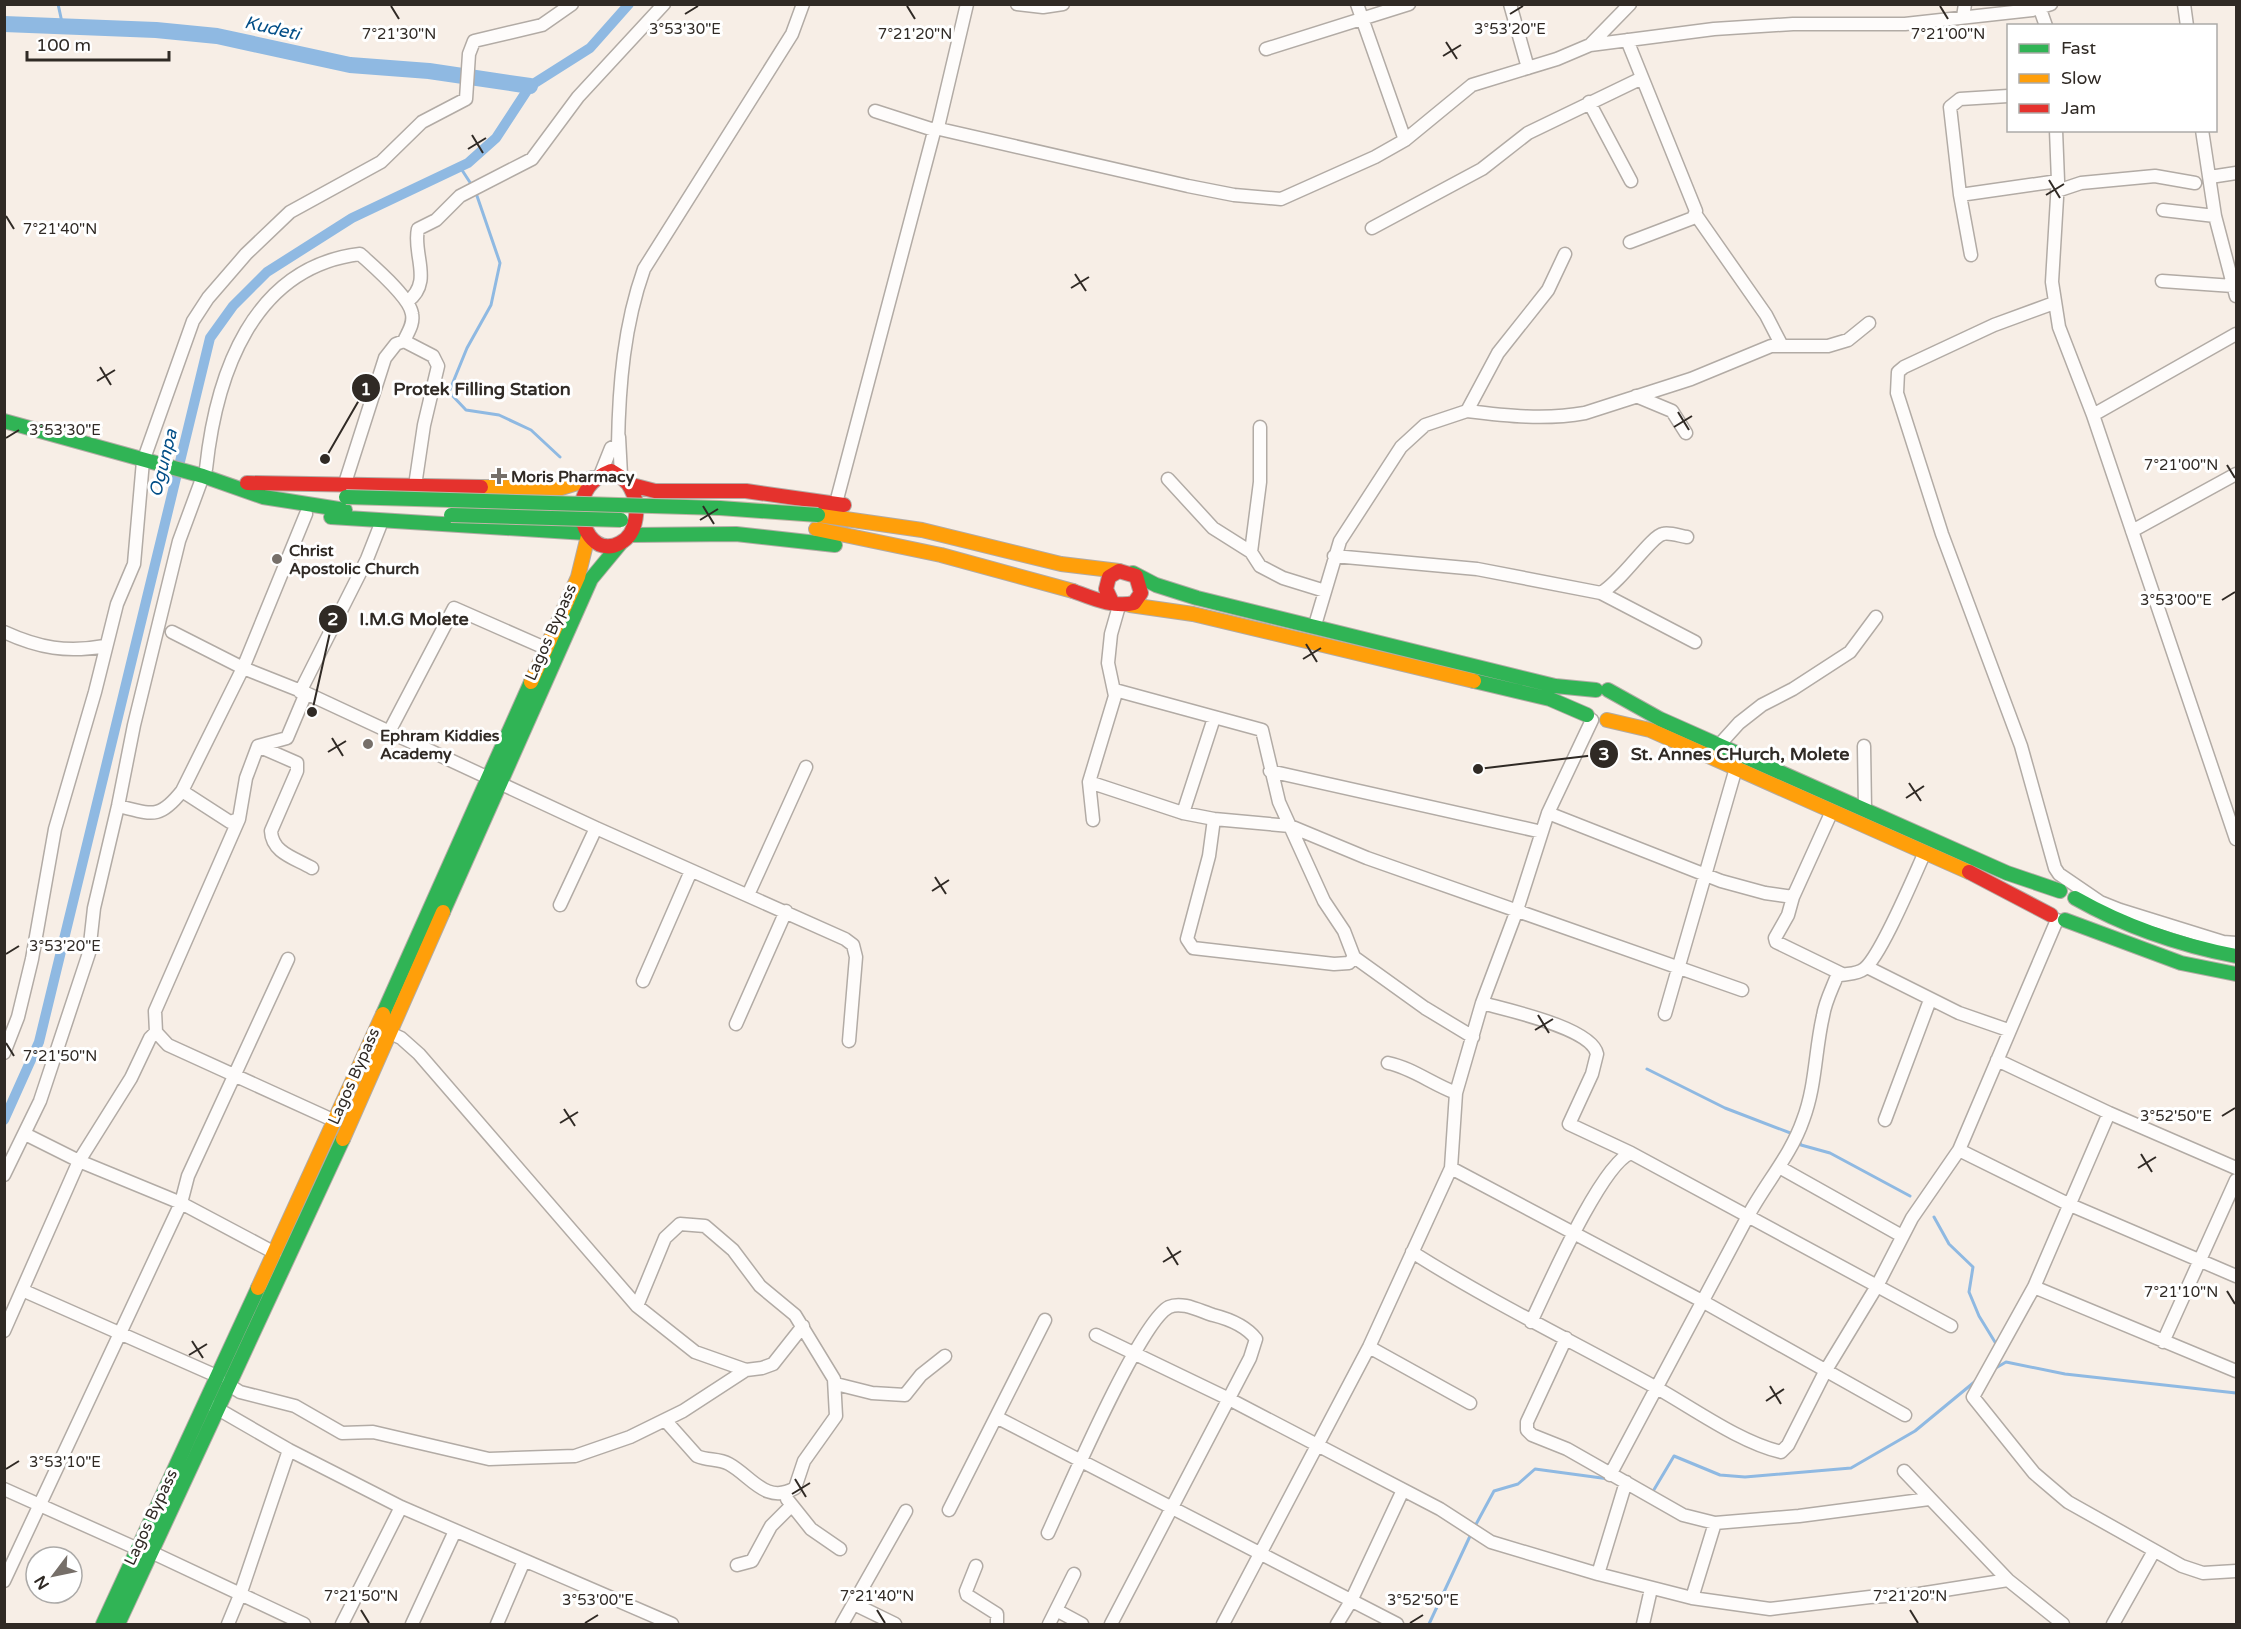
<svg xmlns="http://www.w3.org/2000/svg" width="2241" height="1629" font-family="'Varela Round',sans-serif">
<rect width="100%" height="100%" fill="#f7eee6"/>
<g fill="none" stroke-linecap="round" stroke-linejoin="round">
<path stroke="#8fb9e2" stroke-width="3" d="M58 4 63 27
M460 167 473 187
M476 193 500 263 491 305 467 348 449 392 466 410 499 415 531 430 560 457
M1647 1069 1725 1108 1793 1134
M1799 1141 1801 1145 1830 1153 1910 1196
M1934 1217 1949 1244 1973 1267 1969 1292 1979 1316 1998 1347
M1994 1369 2006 1362 2065 1374 2236 1393
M1652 1493 1674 1456 1720 1475 1745 1477 1851 1468 1915 1431 1978 1379
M1474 1528 1494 1491 1518 1484 1535 1469 1609 1479
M1429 1624 1471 1534"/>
<path stroke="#8fb9e2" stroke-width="10" d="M4 1120 39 1042 210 338 233 306 267 272 352 218 468 163 496 138 530 86 590 48 629 4"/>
<path stroke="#8fb9e2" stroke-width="16" d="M4 24 156 30 217 36 350 65 429 71 530 86"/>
<defs>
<path id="street" d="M1017 4 1043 7 1063 4
M1357 4 1405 140
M1510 4 1528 68
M2184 4 2187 26
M2040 9 2046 26
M1963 17 1965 4
M1627 40 1696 211 1693 218 1630 242
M1590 45 1714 29 1793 24H1905L2032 10 2051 4
M1266 49 1409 4
M1589 102 1631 181
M875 111 934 130
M938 127 967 4
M2056 130 2058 181 2052 282 2059 327 2093 415 2236 839
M2202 130 2215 216 2236 296
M2210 177 2236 173
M2057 191 2081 183 2155 176 2195 183
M1960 195 2058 181
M2163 210 2215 216
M1696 215 1766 315 1781 344
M1372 228 1482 169 1528 133 1642 78
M1971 255 1960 195 1950 107 1960 99 2008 96
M2162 281 2233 286
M407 302C434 282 412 254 418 229L436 220 460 196 532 159 578 97 664 4
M2054 303 1994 325 1904 367 1898 372 1897 393 1942 534 2021 746 2055 868 2059 874 2100 902 2120 910 2223 942 2236 943
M1636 396 1672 411 1686 433
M1467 411C1507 416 1546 420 1585 413L1691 379 1771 346H1828L1848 340 1869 323
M2093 415 2236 334
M619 437 621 475
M146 453 193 321 208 298 246 254 290 212 381 162 422 122 466 99 469 54 474 41 542 25 572 4
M206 469C216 375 252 267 360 254 373 266 410 297 412 314 414 324 408 332 404 341
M601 473 611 448 618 445C619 385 624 325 644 269L792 34 803 4
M1168 479 1213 528 1251 552 1260 566 1283 578 1325 591
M345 483 385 358 396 344 404 341 433 356 438 366 424 425 416 479
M836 503 935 128 1188 186 1234 195 1281 199 1375 157 1405 140 1472 85 1557 59 1590 45 1630 4
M2132 531 2236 474
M1251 552 1260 482V427
M1334 556 1477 569 1601 593 1695 642
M1601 593C1622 581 1651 536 1663 534 1669 532 1680 536 1687 537
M1315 625 1340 541 1401 447 1425 425 1467 411 1498 353 1548 290 1565 254
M4 632C39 648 67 653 105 646
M172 632 243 668 306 693 596 828 845 939 853 945 856 957 849 1041
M1115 690 1262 730 1279 802 1324 901 1344 931 1354 957 1425 1008 1473 1037
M300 692 367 559 382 521
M389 732 454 608 545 648
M1720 744 1739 723 1762 705 1793 689 1850 652 1876 617
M258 746 297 763V771L271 831C272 853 295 858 312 868
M1864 746 1865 809
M1270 771 1542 832
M1089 782 1183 813 1214 819 1290 826 1367 858 1742 990
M182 791 230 822 239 819 155 1011 156 1032 168 1045 335 1121
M118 806C152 814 159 820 182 791L243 668 306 514
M1183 813 1214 718
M1548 813 1721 881 1765 893 1793 897 1832 811
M239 819 246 778 258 746 287 738 306 693
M1214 819 1209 856 1187 939 1193 948 1334 964 1349 963 1354 957
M1093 820 1089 782 1115 696 1108 663 1111 634 1119 606
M748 895 806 767
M1793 897 1788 915 1775 938 1776 942 1842 974
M560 905 596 828
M1867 967 1959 1013 2008 1030
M643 981 691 871
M1482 1003C1507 1010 1592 1028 1597 1054L1592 1074 1569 1124 1631 1153
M1665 1014 1736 768
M736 1024 786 911
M390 1033 401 1038 419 1054 637 1306 695 1352 746 1370
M4 1053 18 1017 32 959 55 829 95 692 117 604 134 564 143 461
M1997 1060 2109 1113 2236 1168
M1388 1063C1412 1068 1432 1084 1456 1093
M2109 1113 2034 1287 1973 1397 2034 1473 2068 1502 2182 1566 2203 1573 2236 1571
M1885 1120 1930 1000
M25 1134 79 1161 131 1078 150 1038 156 1032
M1959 1150 2068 1204 2236 1276
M1779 1167 1902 1236
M1451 1168 1702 1301 1905 1415
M4 1175 40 1101 89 953 94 908 118 806 134 725 179 541 203 476
M1412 1252C1491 1302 1574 1342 1655 1387 1693 1408 1739 1442 1781 1452L1788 1445 1826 1370 1877 1286 1912 1218 1959 1150 2057 920
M2034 1287 2236 1371
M22 1290 219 1377
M637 1306 665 1238 680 1224 705 1226 733 1250 760 1286 795 1315 834 1379 836 1416 804 1461 795 1488C766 1505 751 1476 729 1464 718 1458 708 1461 697 1456L665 1420
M1531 1322C1547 1289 1601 1164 1631 1153L1951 1326
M4 1331 79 1161 181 1203 275 1253
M1096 1335 1229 1399 1440 1509 1491 1542 1598 1574 1692 1598 1770 1609 1870 1597 1919 1594 2008 1580
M1566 1338 1527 1422V1430L1532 1435 1567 1449 1683 1515 1715 1523 1799 1516 1929 1499
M2163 1342 2236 1180
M1369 1347 1470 1403
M836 1384 872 1393 905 1395 921 1375 945 1356
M229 1385 240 1392 295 1406 342 1433 373 1432 489 1459 575 1456 630 1437 683 1411 746 1370 762 1368 773 1364 803 1326
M211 1405 289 1450 401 1507 672 1624
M996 1417 1397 1624
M1904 1471 2008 1580 2063 1624
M1610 1475 1748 1216C1765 1184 1791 1155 1803 1120 1816 1086 1815 1050 1823 1016 1825 1002 1832 989 1837 976 1846 973 1856 975 1864 969 1881 956 1914 876 1925 852
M4 1489 138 1549
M787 1499 811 1529 840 1549
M949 1510 1045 1320
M1048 1533C1066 1494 1140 1321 1169 1307 1182 1301 1200 1311 1213 1315 1229 1319 1246 1326 1256 1339L1250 1358 1111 1624
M151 1552 304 1624
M737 1565 752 1561 771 1526 791 1506
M976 1566 966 1591 967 1595 997 1614V1624
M1598 1574 1626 1482
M4 1581 181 1203 188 1176 288 959
M1692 1598 1715 1523
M854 1604 895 1624
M1056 1610 1082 1624
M228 1624 240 1595 289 1450
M342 1624 401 1507
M412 1624 455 1531
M497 1624 524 1561
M842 1624 906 1511
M1049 1624 1074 1574
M1223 1624 1369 1347 1451 1168 1456 1093 1482 1003 1517 910 1548 813 1592 720
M1337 1624 1351 1601 1403 1490
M1643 1624 1651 1589
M2113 1624 2154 1551"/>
<path id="fast" d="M4 421 203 476 263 497 345 510
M331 517 586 533
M630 535 736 534 835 545
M1133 573 1156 585 1197 598 1555 686 1596 690
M1474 681 1550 699 1587 715
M1608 690 1660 719 2007 873 2060 891
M2075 898C2126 927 2179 945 2236 956
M443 912 591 579 620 544
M2065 920 2181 963 2236 974
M383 1014 531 682
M103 1624 258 1288
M118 1624 343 1139"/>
<path id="slow" d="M481 487 561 488 593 478
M818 515 922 530 1061 564 1119 571
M816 529 941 555 1073 591
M1130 605 1193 614 1474 681
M531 682 578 577 588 536
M1607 720 1650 730 1969 872
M343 1139 443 912
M258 1288 383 1014"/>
<path id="jam" d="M611 471C619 476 627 480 631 489 640 505 638 534 620 543 594 557 578 524 582 503 585 486 596 477 611 471Z
M247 483 481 487
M632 485 655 491H746L844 505
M1073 591C1092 598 1113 608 1134 603L1141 593 1136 576 1119 571 1109 577 1106 589 1112 602
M1969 872 2051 915"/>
</defs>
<use href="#street" stroke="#b2aba5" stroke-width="15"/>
<use href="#fast" stroke="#b2aba5" stroke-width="16"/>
<use href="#slow" stroke="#b2aba5" stroke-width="16"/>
<use href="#jam" stroke="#b2aba5" stroke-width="16"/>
<use href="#street" stroke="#fefcfb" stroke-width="12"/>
<use href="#fast" stroke="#30b455" stroke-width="14"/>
<use href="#slow" stroke="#ff9f0a" stroke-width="14"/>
<use href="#jam" stroke="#e5322d" stroke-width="14"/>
<defs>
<path id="fast-bridge" d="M346 497 720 508 818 515
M451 515 621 520"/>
</defs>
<use href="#fast-bridge" stroke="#bfb4a6" stroke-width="16" stroke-linecap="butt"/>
<use href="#fast-bridge" stroke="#30b455" stroke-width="14"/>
</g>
<path fill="none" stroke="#302a25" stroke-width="2" d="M391 6 399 19M907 6 915 19M1940 6 1948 19M685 14 698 6M1510 14 1523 6M1446 42 1457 59M1443 56 1461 45M472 135 483 153M468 149 486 138M2049 180 2060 198M2046 195 2064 184M6 216 14 229M1075 274 1086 291M1071 288 1089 277M100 367 111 385M97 381 115 370M1678 412 1689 430M1674 427 1692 416M6 438 19 430M2227 465 2235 478M703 506 714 524M700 520 718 509M2222 600 2235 592M1306 644 1317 662M1303 659 1321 648M332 738 343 756M328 752 346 741M1909 783 1921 801M1906 798 1924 786M935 877 946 894M932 891 949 880M6 954 19 946M1538 1015 1549 1033M1535 1030 1553 1019M6 1043 14 1056M564 1109 575 1126M2222 1116 2235 1108M560 1123 578 1112M2141 1154 2152 1172M2138 1168 2156 1157M1167 1247 1178 1265M1163 1262 1181 1251M2227 1291 2235 1304M192 1341 203 1358M189 1355 207 1344M1770 1386 1781 1404M1766 1401 1784 1389M6 1469 19 1461M795 1479 806 1497M792 1494 810 1483M361 1610 369 1623M877 1610 885 1623M1910 1610 1918 1623M585 1623 598 1615M1410 1623 1423 1615"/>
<g fill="#766f69" stroke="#fff" stroke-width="2">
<path d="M496 467h6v6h6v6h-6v6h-6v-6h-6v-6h6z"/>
<circle cx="277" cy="559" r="6"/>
<circle cx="368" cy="744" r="6"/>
</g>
<g text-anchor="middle" stroke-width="6" stroke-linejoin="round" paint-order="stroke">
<g font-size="16" font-weight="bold" fill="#302a25" stroke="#fff" text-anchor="start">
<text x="511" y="482">Moris Pharmacy</text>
<text x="289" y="556">Christ<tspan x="289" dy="18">Apostolic Church</tspan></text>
<text x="380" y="741">Ephram Kiddies<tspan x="380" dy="18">Academy</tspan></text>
</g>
<g font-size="16" fill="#302a25" stroke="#fff">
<text transform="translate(550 632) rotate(-66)" y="6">Lagos Bypass</text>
<text transform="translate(353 1076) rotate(-66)" y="6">Lagos Bypass</text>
<text transform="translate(150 1517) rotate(-65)" y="6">Lagos Bypass</text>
</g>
<g font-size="18" font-style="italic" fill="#024e87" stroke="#fff">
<text transform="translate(272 28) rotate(13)" y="6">Kudeti</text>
<text transform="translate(163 463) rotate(-76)" y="6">Ogunpa</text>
</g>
</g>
<g font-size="15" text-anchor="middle" fill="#302a25" stroke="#fff" stroke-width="6" stroke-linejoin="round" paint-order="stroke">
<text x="685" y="34">3°53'30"E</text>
<text x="1510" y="34">3°53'20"E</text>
<text x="915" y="39">7°21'20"N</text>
<text x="1948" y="39">7°21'00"N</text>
<text x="399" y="39">7°21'30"N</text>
<text x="60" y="234">7°21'40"N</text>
<text x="65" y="435">3°53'30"E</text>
<text x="2181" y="470">7°21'00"N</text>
<text x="2176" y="605">3°53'00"E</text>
<text x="65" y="951">3°53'20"E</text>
<text x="60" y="1061">7°21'50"N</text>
<text x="2176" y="1121">3°52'50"E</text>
<text x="2181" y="1297">7°21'10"N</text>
<text x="65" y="1467">3°53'10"E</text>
<text x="361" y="1601">7°21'50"N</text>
<text x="877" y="1601">7°21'40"N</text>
<text x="1910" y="1601">7°21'20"N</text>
<text x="598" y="1605">3°53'00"E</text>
<text x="1423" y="1605">3°52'50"E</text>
</g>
<path fill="none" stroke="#302a25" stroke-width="2" d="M325 459L366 388M312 712L333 619M1478 769L1604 754"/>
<g fill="#302a25" stroke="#fff" stroke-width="2">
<circle cx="325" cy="459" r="6"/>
<circle cx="312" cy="712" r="6"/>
<circle cx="1478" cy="769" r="6"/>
<circle cx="366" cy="388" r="15"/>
<circle cx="333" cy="619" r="15"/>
<circle cx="1604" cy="754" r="15"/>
</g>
<g font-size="18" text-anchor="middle" font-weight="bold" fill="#fff">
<text x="366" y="395">1</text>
<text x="333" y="625">2</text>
<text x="1604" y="760">3</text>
</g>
<g font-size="18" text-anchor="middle" font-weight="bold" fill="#302a25" stroke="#fff" stroke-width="6" stroke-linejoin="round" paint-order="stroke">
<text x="482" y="395">Protek Filling Station</text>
<text x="414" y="625">I.M.G Molete</text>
<text x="1740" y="760">St. Annes CHurch, Molete</text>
</g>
<rect width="2241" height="1629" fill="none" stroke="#302a25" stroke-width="12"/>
<rect x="2007" y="24" width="210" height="108" fill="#ffffff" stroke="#acaaa8" stroke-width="1.5"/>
<rect x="2019" y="44" width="30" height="9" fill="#30b455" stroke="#acaaa8" stroke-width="1.5"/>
<text x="2061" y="54" font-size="18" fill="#302a25">Fast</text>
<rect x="2019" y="74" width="30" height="9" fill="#ff9f0a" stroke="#acaaa8" stroke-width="1.5"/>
<text x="2061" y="84" font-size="18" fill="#302a25">Slow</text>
<rect x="2019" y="104" width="30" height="9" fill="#e5322d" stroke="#acaaa8" stroke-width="1.5"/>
<text x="2061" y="114" font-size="18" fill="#302a25">Jam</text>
<g transform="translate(54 1575) rotate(238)"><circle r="28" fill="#ffffff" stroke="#acaaa8" stroke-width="1.5"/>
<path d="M0-4.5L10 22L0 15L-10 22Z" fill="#766f69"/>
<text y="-9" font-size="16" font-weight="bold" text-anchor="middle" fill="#302a25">N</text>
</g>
<path d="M27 51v9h142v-9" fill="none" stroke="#302a25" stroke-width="3"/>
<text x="36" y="51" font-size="18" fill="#302a25" stroke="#ffffff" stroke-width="4.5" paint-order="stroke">100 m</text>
</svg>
